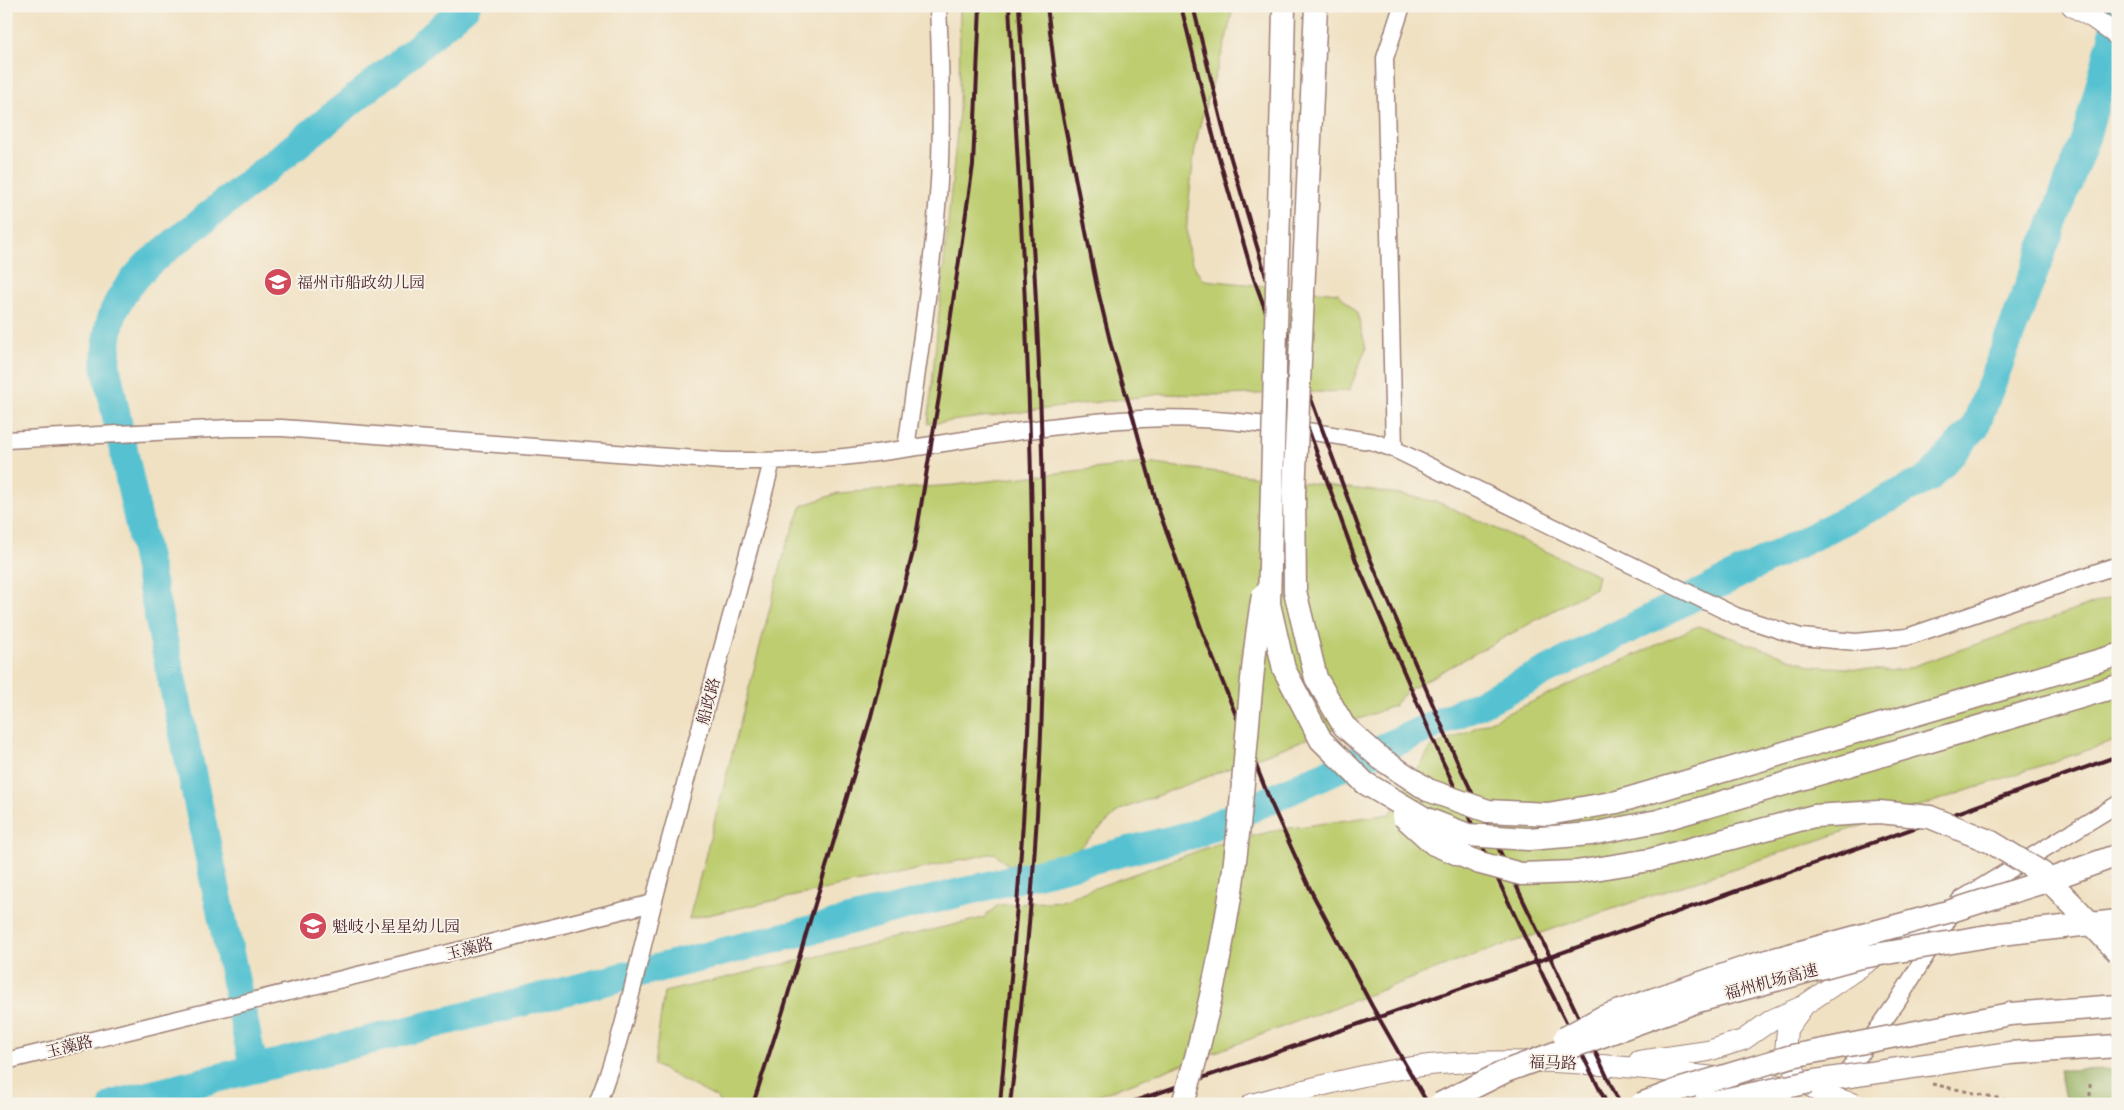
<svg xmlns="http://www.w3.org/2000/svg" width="2124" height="1110" font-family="'IM FELL French Canon','Noto Serif SC',serif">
<rect width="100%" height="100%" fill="#f7f3e8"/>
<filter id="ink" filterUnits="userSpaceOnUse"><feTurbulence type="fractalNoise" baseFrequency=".02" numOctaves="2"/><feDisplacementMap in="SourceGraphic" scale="10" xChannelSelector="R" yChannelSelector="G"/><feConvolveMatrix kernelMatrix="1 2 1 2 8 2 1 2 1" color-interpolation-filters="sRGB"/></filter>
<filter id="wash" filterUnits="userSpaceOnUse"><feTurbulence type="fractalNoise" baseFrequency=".0096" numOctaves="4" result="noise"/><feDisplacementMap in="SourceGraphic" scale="20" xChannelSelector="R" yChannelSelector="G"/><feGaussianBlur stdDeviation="1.12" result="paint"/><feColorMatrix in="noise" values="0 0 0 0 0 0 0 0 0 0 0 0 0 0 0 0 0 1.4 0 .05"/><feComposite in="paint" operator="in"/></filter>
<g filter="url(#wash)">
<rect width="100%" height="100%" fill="#f0e1c3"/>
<path fill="#bdcd6f" stroke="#84764d" d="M960 6H1233C1227 45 1212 83 1201 121 1194 147 1192 173 1189 200 1186 232 1182 254 1204 280L1338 293 1357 313 1366 348 1349 391 1223 395 1162 394 928 424 959 111Z
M1145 463 1399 494 1440 503 1598 575 1595 588 1408 690 1393 706 1120 810 1076 851 1009 866 994 853 689 919 786 546 802 506 838 493 954 485Z
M2118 595V740L1475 955 1076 1104H722L715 1097 654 1065 664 992 983 918 998 905 1059 901 1217 844 1283 829 1390 814 1431 748 1698 626 1812 666 1899 671Z"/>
<path fill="#96b062" stroke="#706846" d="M2118 1069V1104H2066L2059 1070Z"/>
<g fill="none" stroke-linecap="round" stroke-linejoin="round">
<path stroke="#57c2d1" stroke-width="29" d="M254 1069 1195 834 1488 700 1929 478 1975 427 2086 136 2118 18
M114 1104 254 1069 106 367C105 320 115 298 148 264L409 55 466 6"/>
</g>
</g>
<g filter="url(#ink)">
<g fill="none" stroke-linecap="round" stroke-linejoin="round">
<defs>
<path id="minor" d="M6 440 230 428H282L724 461C760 461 797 461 833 458 936 448 1037 423 1141 419 1219 415 1298 429 1374 442L1394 449 1736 616 1801 637 1856 642 1907 637 2118 565
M906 448C918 364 931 280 938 196 943 133 941 69 938 6
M1394 449 1385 58 1402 6
M6 1061 653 903
M1840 1082 1897 1002 1960 900 2118 804
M597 1104C623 1039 636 971 653 904 691 756 735 609 772 461"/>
<path id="major" d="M2072 6 2093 18 2118 36
M2116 6 2118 7
M1803 1007 1787 1029 1785 1053 1798 1077 1816 1090
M1639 1061 1708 1051 1743 1040 1773 1019 1803 1006 1931 919
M1252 1104C1311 1088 1369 1072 1429 1065 1510 1057 1591 1062 1671 1072 1708 1076 1746 1080 1783 1086"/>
<path id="highway" d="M1283 53 1284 6
M1313 73 1316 6"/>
</defs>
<use href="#minor" stroke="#9d8077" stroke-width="19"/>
<use href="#major" stroke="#9d8077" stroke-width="22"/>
<use href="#highway" stroke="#9d8077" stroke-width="25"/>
<path stroke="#9d8077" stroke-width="3" stroke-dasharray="4 4" stroke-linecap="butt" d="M1932 1084 2025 1104
M2090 1104V1083"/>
<use href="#minor" stroke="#fff" stroke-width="16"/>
<use href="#major" stroke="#fff" stroke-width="20"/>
<use href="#highway" stroke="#fff" stroke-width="22"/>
<path stroke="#4a1f2b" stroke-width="4" d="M1047 6 1056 81 1097 287 1111 345 1133 417 1158 508 1201 628 1271 803 1311 891 1372 1006 1428 1104
M1181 6 1217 151 1253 276 1356 561 1442 760 1545 980 1607 1104
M1193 6 1229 152 1266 277 1369 556 1457 761 1620 1104
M753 1104 783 1011 870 720 914 548 939 397 973 165 980 6
M1000 1104C1017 915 1034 726 1032 536 1030 359 1019 183 1009 6
M1010 1104C1028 960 1040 814 1043 669 1048 448 1032 227 1019 6
M1126 1104 1385 1015 2118 756"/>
<defs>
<path id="major-bridge" d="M1822 1094 1856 1104"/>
<path id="highway-bridge" d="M1283 53 1269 604 1284 669 1321 740 1365 783 1424 818 1468 835 1528 839 1591 834 1658 821 2118 686
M1313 73 1294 493 1295 591 1316 678 1344 726 1380 758 1428 790 1488 811 1548 814 1617 802 2118 655
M1403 816 1434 844 1480 863 1521 874 1576 872 1650 860 1814 816 1879 812 1930 817 1991 842 2042 873 2118 952
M1565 1038 1603 1017 1753 965 1951 911 2040 883 2118 855
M1183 1104C1203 1036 1219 966 1230 897 1246 797 1246 695 1263 595
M1440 1104 1506 1071 1698 1001 1857 958 2000 934 2118 921
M1641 1104 1678 1090 1792 1056 2010 1014 2118 1006
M1704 1104 1815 1081 2010 1053 2118 1046"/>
</defs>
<use href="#major-bridge" stroke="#9d8077" stroke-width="22" stroke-linecap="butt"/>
<use href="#highway-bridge" stroke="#9d8077" stroke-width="25" stroke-linecap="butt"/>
<use href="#major-bridge" stroke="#fff" stroke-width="20"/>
<use href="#highway-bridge" stroke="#fff" stroke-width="22"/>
</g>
</g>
<defs>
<symbol id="school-disc" viewBox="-11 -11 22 22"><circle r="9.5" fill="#d1495b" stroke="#f7f3e8"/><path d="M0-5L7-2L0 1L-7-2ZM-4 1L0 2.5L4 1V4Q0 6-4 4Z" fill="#fff"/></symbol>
</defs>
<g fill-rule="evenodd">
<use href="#school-disc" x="262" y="266" width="32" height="32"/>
<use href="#school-disc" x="297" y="910" width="32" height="32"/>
</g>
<g text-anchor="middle" stroke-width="4" stroke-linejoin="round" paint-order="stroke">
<g font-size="16" fill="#4a1f2b" stroke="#f7f3e8" text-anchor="start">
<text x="297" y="288">福州市船政幼儿园</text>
<text x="332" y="932">魁岐小星星幼儿园</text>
</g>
<g font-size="16" fill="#4a1f2b" stroke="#f7f3e8">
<text transform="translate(708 701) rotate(-75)" y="6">船政路</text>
<text transform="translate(469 948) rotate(-14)" y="6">玉藻路</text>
<text transform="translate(1771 981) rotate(-15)" y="6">福州机场高速</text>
<text transform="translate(69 1046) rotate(-14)" y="6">玉藻路</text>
<text transform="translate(1553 1062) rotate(2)" y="6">福马路</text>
</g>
</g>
<rect width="2124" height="1110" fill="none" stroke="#f7f3e8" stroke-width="25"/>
</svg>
